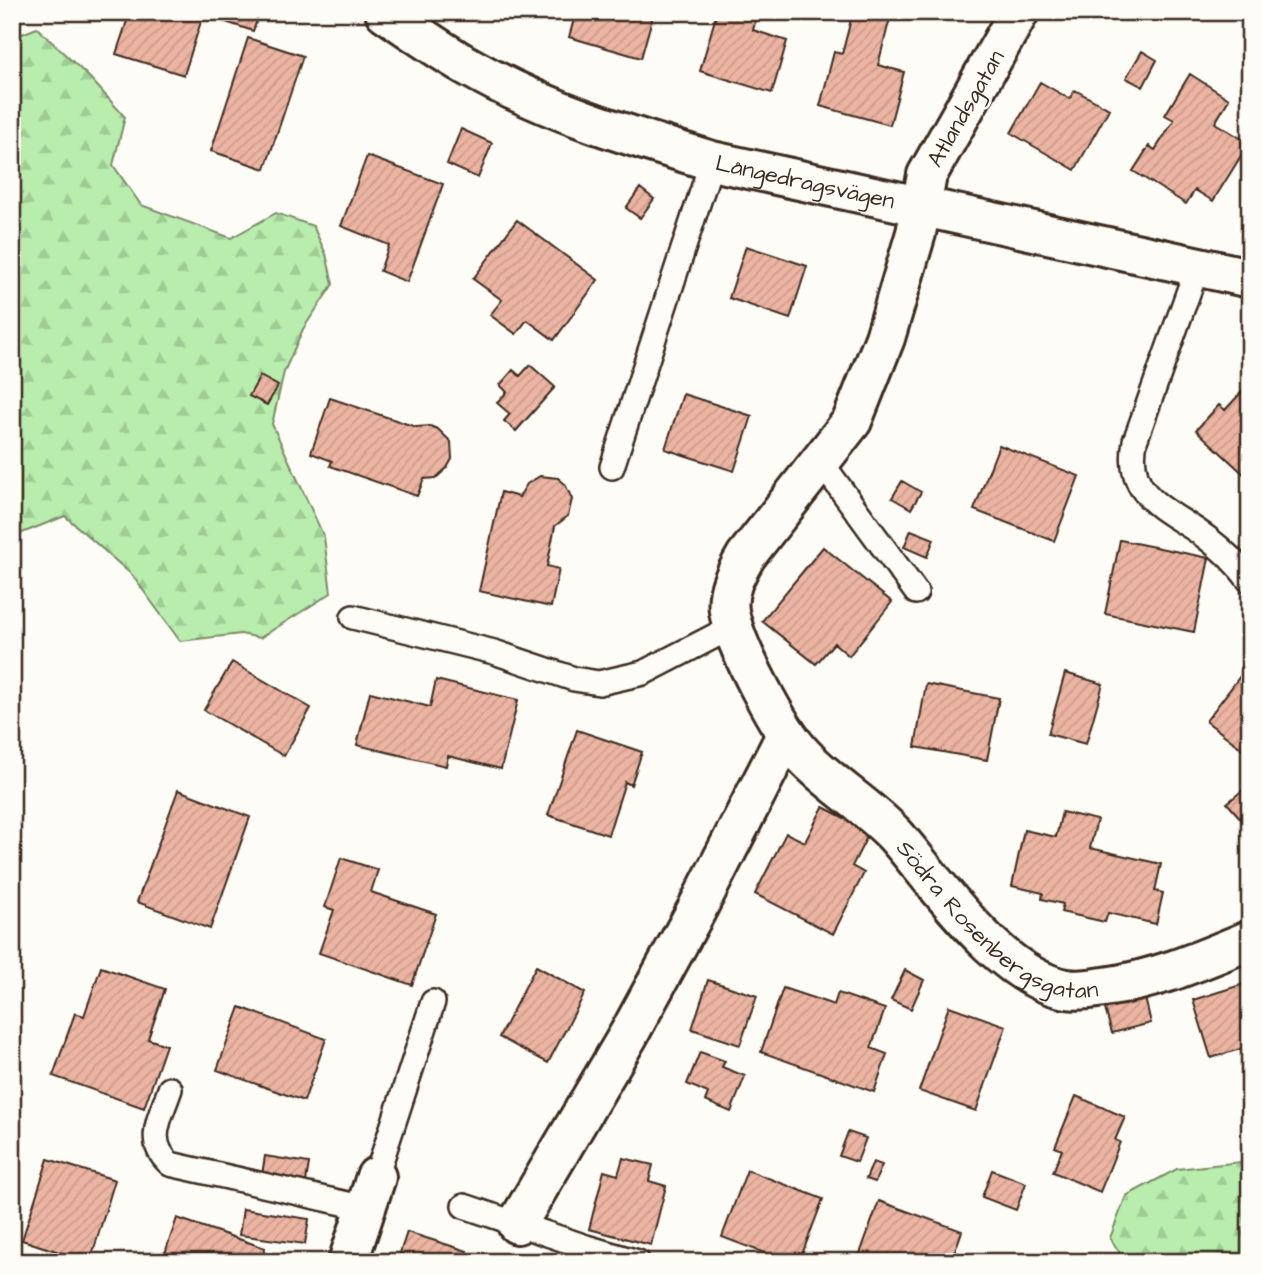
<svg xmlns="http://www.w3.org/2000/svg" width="1262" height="1274" font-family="'Architects Daughter',sans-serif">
<defs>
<pattern id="forest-firs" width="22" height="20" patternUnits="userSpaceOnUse" patternTransform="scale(1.75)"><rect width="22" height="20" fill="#b8edae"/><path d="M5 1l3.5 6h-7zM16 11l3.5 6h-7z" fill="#9fcb95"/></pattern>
<pattern id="building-hatch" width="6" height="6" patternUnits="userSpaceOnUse" patternTransform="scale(1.75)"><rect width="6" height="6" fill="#ecb4a2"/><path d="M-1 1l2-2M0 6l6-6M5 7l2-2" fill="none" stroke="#cb9b8b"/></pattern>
</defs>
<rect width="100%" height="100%" fill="#fdfcf7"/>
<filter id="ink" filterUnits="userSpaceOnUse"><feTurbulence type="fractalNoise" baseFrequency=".0143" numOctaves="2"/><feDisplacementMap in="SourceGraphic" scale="14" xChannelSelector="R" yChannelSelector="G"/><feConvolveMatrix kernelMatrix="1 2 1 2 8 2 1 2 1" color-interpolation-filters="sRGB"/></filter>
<g filter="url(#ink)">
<path fill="url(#forest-firs)" stroke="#7a8c66" stroke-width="2" d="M37 28 90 78 125 117 113 165 141 205 231 238 276 213 313 226 326 254 333 284 303 329 284 372 272 424 324 537 331 593 260 638 241 634 180 641 132 575 65 516 12 537V38Z
M1241 1162 1250 1164V1262H1126L1110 1238 1126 1196 1177 1169Z"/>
<path fill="url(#building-hatch)" stroke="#3b2a1e" stroke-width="2" d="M130 12H204L184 75 116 54Z
M226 12H260L253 31 223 21Z
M576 12H654L641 58 569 37Z
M717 12H758L753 30 787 41 772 93 700 71Z
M853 12H867L890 18 878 65 904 72 890 125 820 106 834 52 842 54Z
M248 38 303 56 265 169 211 151Z
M1142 51 1157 60 1143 87 1126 78Z
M1190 74 1229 99 1215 123 1249 143 1213 201 1195 190 1186 204 1133 171 1149 146 1155 150 1174 120 1165 115Z
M1040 82 1070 99 1075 90 1109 109 1075 170 1011 133Z
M461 129 492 143 478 178 447 164Z
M367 156 443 184 407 282 380 271 389 245 341 226Z
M640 188 654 199 640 218 626 208Z
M517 220 598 280 554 340 527 320 516 334 490 315 502 300 473 279Z
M746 246 807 266 790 319 729 298Z
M530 365 555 387 516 431 504 421 510 414 497 403 507 392 500 385 513 370 520 376Z
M260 376 278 386 267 405 249 396Z
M1250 383V474L1247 477 1196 430 1219 405 1225 410Z
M683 394 752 416 734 471 665 449Z
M330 398 416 427 430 426 438 429 451 442 452 459 447 468 436 478 424 479 417 496 330 466 332 461 311 453Z
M999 445 1079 476 1054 541 974 510Z
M540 476 558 478 565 484 572 499 568 516 555 526 547 566 559 569 551 607 479 591 501 492 519 497 527 484Z
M902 481 921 492 911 509 892 498Z
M911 530 934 539 927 557 904 547Z
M1120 540 1209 558 1194 632 1105 614Z
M823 547 892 602 849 656 834 643 816 664 762 621Z
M232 662 311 708 284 756 204 710Z
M1250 663V755L1206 721Z
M1065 673 1103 684 1086 744 1048 734Z
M436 680 518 700 501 769 448 756 446 766 357 745 370 692 430 707Z
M926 684 999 698 987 760 915 747Z
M577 730 642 752 631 785 625 782 608 835 548 815Z
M1250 784V829L1227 803Z
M178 790 250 817 210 929 137 902Z
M823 807 870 831 852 866 864 873 833 934 755 894 786 833 805 842Z
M1062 812 1097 820 1090 848 1161 864 1155 891 1163 893 1156 924 1108 913 1105 922 1061 912 1063 904 1042 899 1043 893 1012 886 1024 830 1056 837Z
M341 858 378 870 371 892 436 914 412 985 319 953 334 910 325 907Z
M536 966 585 993 548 1063 499 1037Z
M101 967 165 989 148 1039 166 1045 144 1108 53 1076 75 1013 84 1016Z
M905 970 924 980 911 1009 891 1000Z
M708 980 757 996 740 1045 692 1029Z
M1250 982V1046L1211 1058 1193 1000Z
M783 988 834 1005 838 993 885 1009 871 1048 887 1054 874 1092 761 1052Z
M1145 998 1151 1023 1112 1033 1105 1009Z
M949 1006 1006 1026 976 1111 919 1091Z
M240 1007 326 1039 304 1101 217 1070Z
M700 1052 725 1061 722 1067 745 1076 731 1112 705 1101 708 1093 687 1084Z
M1076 1096 1125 1117 1115 1140 1120 1142 1100 1192 1053 1172 1062 1150 1055 1147Z
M848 1132 866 1138 857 1162 839 1156Z
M265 1156 309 1163 305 1188 261 1181Z
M623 1158 653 1165 649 1181 666 1186 651 1245 589 1229 604 1171 618 1175Z
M48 1159 115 1180 90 1262 22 1240Z
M873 1162 882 1165 875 1182 866 1179Z
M747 1170 823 1199 799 1262H788L722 1237Z
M992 1170 1026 1183 1016 1210 982 1197Z
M879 1201 962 1231 951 1262H857Z
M243 1209 309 1219 305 1244 239 1235Z
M177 1218 265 1248 261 1262H162Z
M407 1232 467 1251 463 1262H397Z
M1019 1257 1046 1260V1262H1018Z"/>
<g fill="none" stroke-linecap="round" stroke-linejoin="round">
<defs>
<path id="lane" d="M1197 268 1135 441C1124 499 1169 509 1207 538 1223 550 1238 565 1250 581
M821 462 916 592
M612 467 712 161
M353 617 494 652 574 679 599 683 643 673 734 626
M170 1089C161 1117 144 1141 170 1164L365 1208
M376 1177 433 1002
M464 1206 586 1247 638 1262"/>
<g id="street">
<path id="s1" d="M385 12C413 31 442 52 471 68 546 111 630 136 712 161L1250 278"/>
<path id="s2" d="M1019 12 927 175 916 233 885 338 852 421 746 556C736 573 726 591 729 611 734 644 780 732 804 756 832 786 868 806 896 836 937 883 1001 979 1067 989 1079 991 1092 989 1104 987 1156 980 1202 960 1250 940"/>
<path d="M517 1224 629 1034 697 909 786 735"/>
<path d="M348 1262 376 1177"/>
</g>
</defs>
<use href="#lane" stroke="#3b2a1e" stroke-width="28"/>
<use href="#street" stroke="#3b2a1e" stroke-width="44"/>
<use href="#lane" stroke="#fdfcf7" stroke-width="23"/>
<use href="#street" stroke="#fdfcf7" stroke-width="38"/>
</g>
</g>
<g text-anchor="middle" stroke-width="5" stroke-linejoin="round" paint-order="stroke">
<g font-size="23" fill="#3b2a1e" stroke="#fdfcf7">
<text transform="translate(965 108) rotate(-60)" y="8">Atlandsgatan</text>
<text dy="8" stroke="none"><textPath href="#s1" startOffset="457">Långedragsvägen</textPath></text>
<text dy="8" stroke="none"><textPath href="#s2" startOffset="1099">Södra Rosenbergsgatan</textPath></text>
</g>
</g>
<rect width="1262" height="1274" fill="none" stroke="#fdfcf7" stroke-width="42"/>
<rect x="21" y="21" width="1220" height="1232" fill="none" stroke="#3b2a1e" stroke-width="2.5" filter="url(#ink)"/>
</svg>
